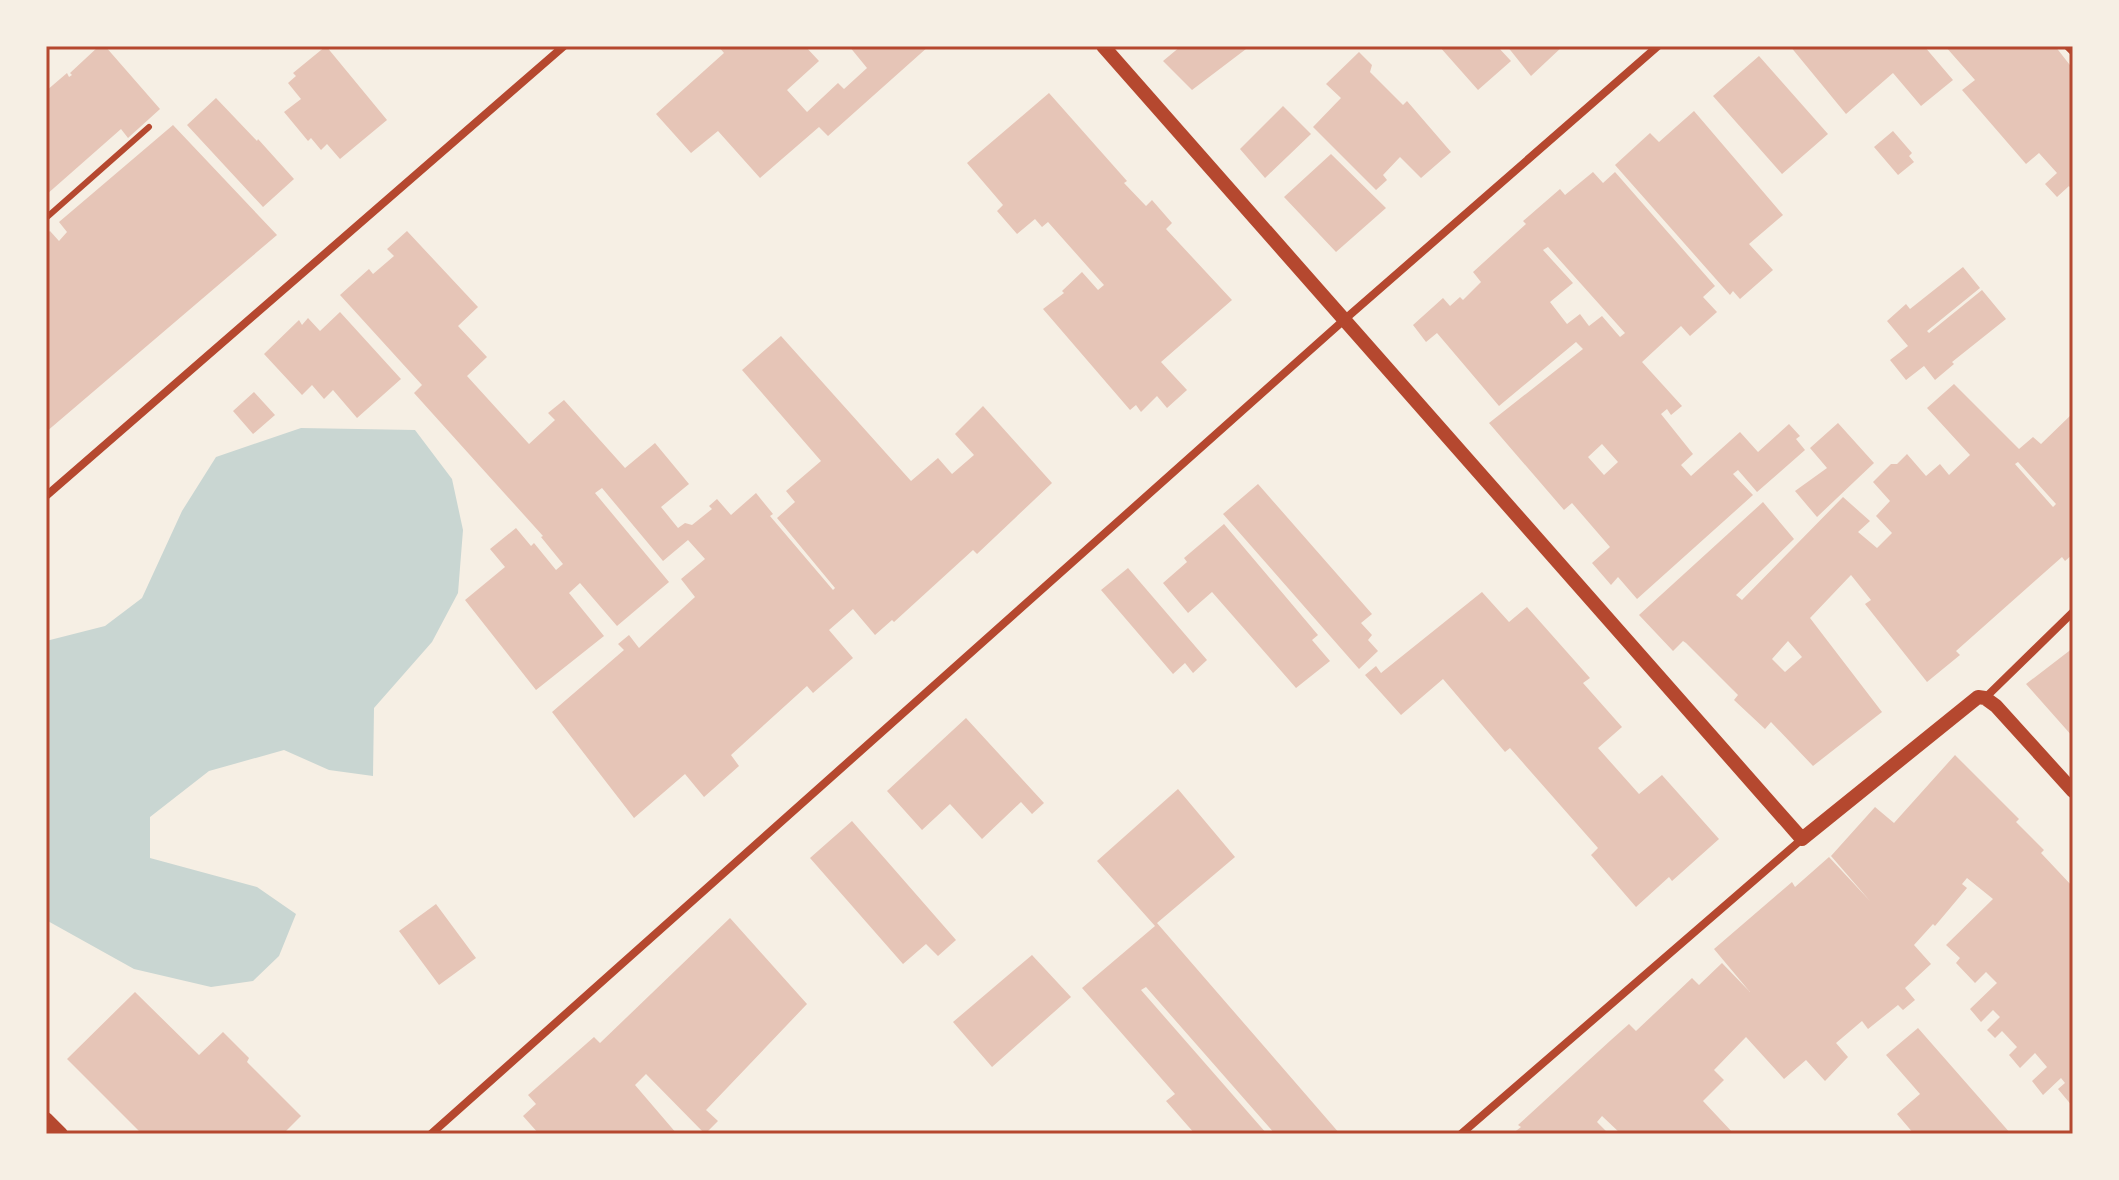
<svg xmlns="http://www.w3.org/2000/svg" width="2119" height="1180" font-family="Karla,sans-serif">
<rect width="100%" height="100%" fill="#f6efe4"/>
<path fill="#c9d6d2" d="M301 428 415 430 452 479 463 530 458 593 432 642 374 708 373 776 329 770 284 750 209 771 150 817V858L257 887 296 914 279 956 253 981 211 987 134 969 46 920V641L105 626 142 598 182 511 216 457Z"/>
<path fill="#e6c5b7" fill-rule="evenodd" d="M99 46H105L160 109 128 138 121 129 46 195V91L67 73 69 77 72 75 70 73Z
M326 46 387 120 340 159 327 144 321 150 311 138 308 141 284 112 301 99 288 83 296 76 293 73Z
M718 46H805L819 61 787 90 807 112 838 83 844 89 867 68 849 46H929L828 136 819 127 760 178 718 131 691 153 656 114 724 53Z
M1181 46H1250L1192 90 1163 61Z
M1439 46H1497L1511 61 1478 90Z
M1507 46H1563L1531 76Z
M1790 46H1924L1953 80 1921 106 1893 73 1846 114Z
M1945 46H2055L2073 69V191L2069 186 2057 197 2045 184 2057 173 2039 153 2026 164 1962 90 1975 80Z
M1359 52 1372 65 1370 72 1403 105 1407 101 1451 152 1421 178 1400 157 1383 175 1387 180 1376 190 1313 127 1341 98 1326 84Z
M1759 56 1828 134 1782 174 1713 96Z
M1049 93 1127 181 1124 183 1146 206 1152 200 1172 223 1166 229 1232 300 1161 362 1187 390 1167 408 1157 396 1141 412 1136 405 1130 410 1043 309 1064 293 1062 291 1082 272 1098 290 1104 285 1048 222 1042 227 1035 219 1017 234 997 211 1003 205 967 163Z
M216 98 257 141 258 139 294 179 263 207 187 125Z
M1283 106 1311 134 1265 178 1240 149Z
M1694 111 1783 215 1749 244 1773 270 1740 299 1733 291 1730 295 1615 165 1650 133 1659 142Z
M173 125 277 235 46 432V242L49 240 46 234 50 231 59 241 67 232 59 222Z
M1893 131 1912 153 1909 156 1914 162 1898 175 1874 147Z
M1331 154 1386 208 1336 252 1284 197Z
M1593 172 1603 183 1615 172 1715 286 1703 297 1717 312 1690 336 1681 326 1642 362 1682 406 1671 415 1667 409 1661 414 1693 454 1681 465 1691 476 1740 432 1758 452 1789 424 1800 436 1796 439 1805 450 1757 492 1738 470 1733 474 1753 495 1637 599 1618 577 1611 585 1592 563 1610 547 1572 503 1564 510 1489 423 1583 349 1576 342 1499 406 1437 333 1426 342 1413 325 1443 298 1450 306 1460 297 1463 300 1481 282 1473 272 1526 224 1523 221 1560 189 1565 195ZM1548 247 1625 333 1620 337 1602 316 1589 326 1580 314 1567 324 1550 302 1573 283 1543 250ZM1602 444 1618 462 1604 475 1588 457Z
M407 231 478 307 458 326 487 357 467 376 529 444 555 420 548 413 564 400 625 468 655 443 689 484 661 507 678 528 685 523 692 525 712 509 709 506 717 499 731 515 756 493 773 514 770 516 833 590 835 588 777 518 795 502 786 491 821 461 742 370 781 336 911 481 938 458 952 474 974 455 955 434 983 406 1052 483 977 554 973 550 894 622 892 620 875 635 853 609 829 630 853 658 813 693 807 686 731 755 739 766 704 797 685 774 634 818 552 712 624 650 618 644 629 635 639 648 695 597 681 579 705 559 688 540 663 561 602 488 595 493 669 582 617 626 580 583 569 593 604 636 536 690 465 600 505 567 490 549 516 528 531 546 534 543 556 570 563 564 541 537 543 536 414 393 422 385 340 295 369 269 373 274 394 256 387 249Z
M1963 267 1980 288 1927 331 1929 333 1982 290 2006 319 1952 362 1954 364 1935 380 1924 366 1906 380 1890 360 1908 346 1887 321 1906 304 1910 309Z
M340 312 401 379 357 418 333 390 324 399 312 385 302 395 264 354 299 320 302 325 308 318 320 331Z
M1954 384 2019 449 2033 437 2041 444 2073 413V554L2065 561 2062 557 1956 651 1960 655 1927 682 1865 604 1871 600 1851 575 1810 618 1882 712 1813 766 1771 722 1765 729 1734 700 1738 695 1686 643 1683 641 1673 651 1639 615 1763 502 1794 539 1736 595 1742 600 1843 497 1870 521 1858 532 1877 548 1892 533 1876 516 1890 501 1873 482 1891 464H1897L1907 454 1926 476 1940 464 1949 475 1970 455 1927 408ZM2018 462 2056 504 2053 507 2015 464ZM1788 641 1802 657 1785 672 1772 659Z
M254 392 275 415 253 434 233 411Z
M1838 423 1874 463 1817 517 1795 491 1827 468 1810 448Z
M1258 484 1372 614 1361 623 1372 635 1368 640 1378 651 1359 669 1223 514Z
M1224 524 1318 635 1312 640 1330 661 1296 688 1212 592 1188 613 1163 583 1187 562 1184 558Z
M1128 568 1207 660 1193 673 1185 663 1173 674 1101 590Z
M1482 592 1509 622 1527 607 1590 678 1583 683 1622 727 1598 748 1639 794 1662 775 1719 839 1672 881 1669 877 1636 907 1591 855 1598 848 1510 748 1505 752 1443 679 1401 715 1365 675 1376 666 1381 673Z
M2073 648V737L2026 684Z
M966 718 1044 803 1032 814 1021 802 982 839 950 804 922 830 887 791Z
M1955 755 2019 819 2016 822 2044 850 2041 853 2073 887V1107L2058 1089 2065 1083 2061 1078 2043 1095 2032 1081 2047 1067 2035 1053 2020 1068 2009 1055 2017 1047 2002 1031 1995 1038 1987 1030 2000 1017 1993 1010 1981 1022 1970 1009 1997 983 1986 972 1975 983 1956 963 1960 958 1946 945 1993 899 1967 878 1962 884 1967 888 1935 926 1933 924 1914 945 1931 964 1905 988 1915 1000 1903 1010 1898 1005 1868 1029 1862 1021 1836 1043 1848 1057 1825 1081 1806 1060 1784 1079 1746 1037 1714 1070 1724 1080 1703 1101 1734 1134H1621L1602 1116 1597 1122 1609 1134H1512L1521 1127 1518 1125 1611 1040 1629 1024 1636 1031 1692 978 1699 985 1722 963 1750 992 1714 949 1792 882 1795 887 1829 857 1870 901 1831 856 1875 807 1894 823Z
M1178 789 1235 857 1157 923 1340 1134H1275L1146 987 1141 990 1267 1134H1195L1166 1101 1175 1094 1082 988 1155 926 1097 861Z
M852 821 956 940 938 956 926 944 903 964 810 858Z
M436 904 476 958 439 985 399 931Z
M730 918 807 1004 706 1110 718 1121 705 1134 646 1074 635 1085 677 1134H539L523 1116 536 1104 528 1095 594 1037 600 1043Z
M1032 955 1071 997 992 1067 953 1022Z
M135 992 199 1055 223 1032 249 1058 247 1062 301 1116 284 1133 282 1131 279 1134H142L67 1059Z
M1918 1028 2011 1134H1914L1897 1114 1920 1094 1886 1055Z"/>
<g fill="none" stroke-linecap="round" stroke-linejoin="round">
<path stroke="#b5482f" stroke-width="6" d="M2066 46 2073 53
M46 218 149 127"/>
<path stroke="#b5482f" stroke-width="8" d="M46 496 564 46
M1985 698 2073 612
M431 1134 1344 320 1658 46
M1461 1134 1802 839"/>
<path stroke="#b5482f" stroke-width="14" d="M1103 46 1802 839 1978 697 1985 698 1996 706 2073 791
M46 1119 61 1134"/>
</g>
<rect width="2119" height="1180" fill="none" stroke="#f6efe4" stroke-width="96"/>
<rect x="48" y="48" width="2023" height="1084" fill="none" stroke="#b5482f" stroke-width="3"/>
</svg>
